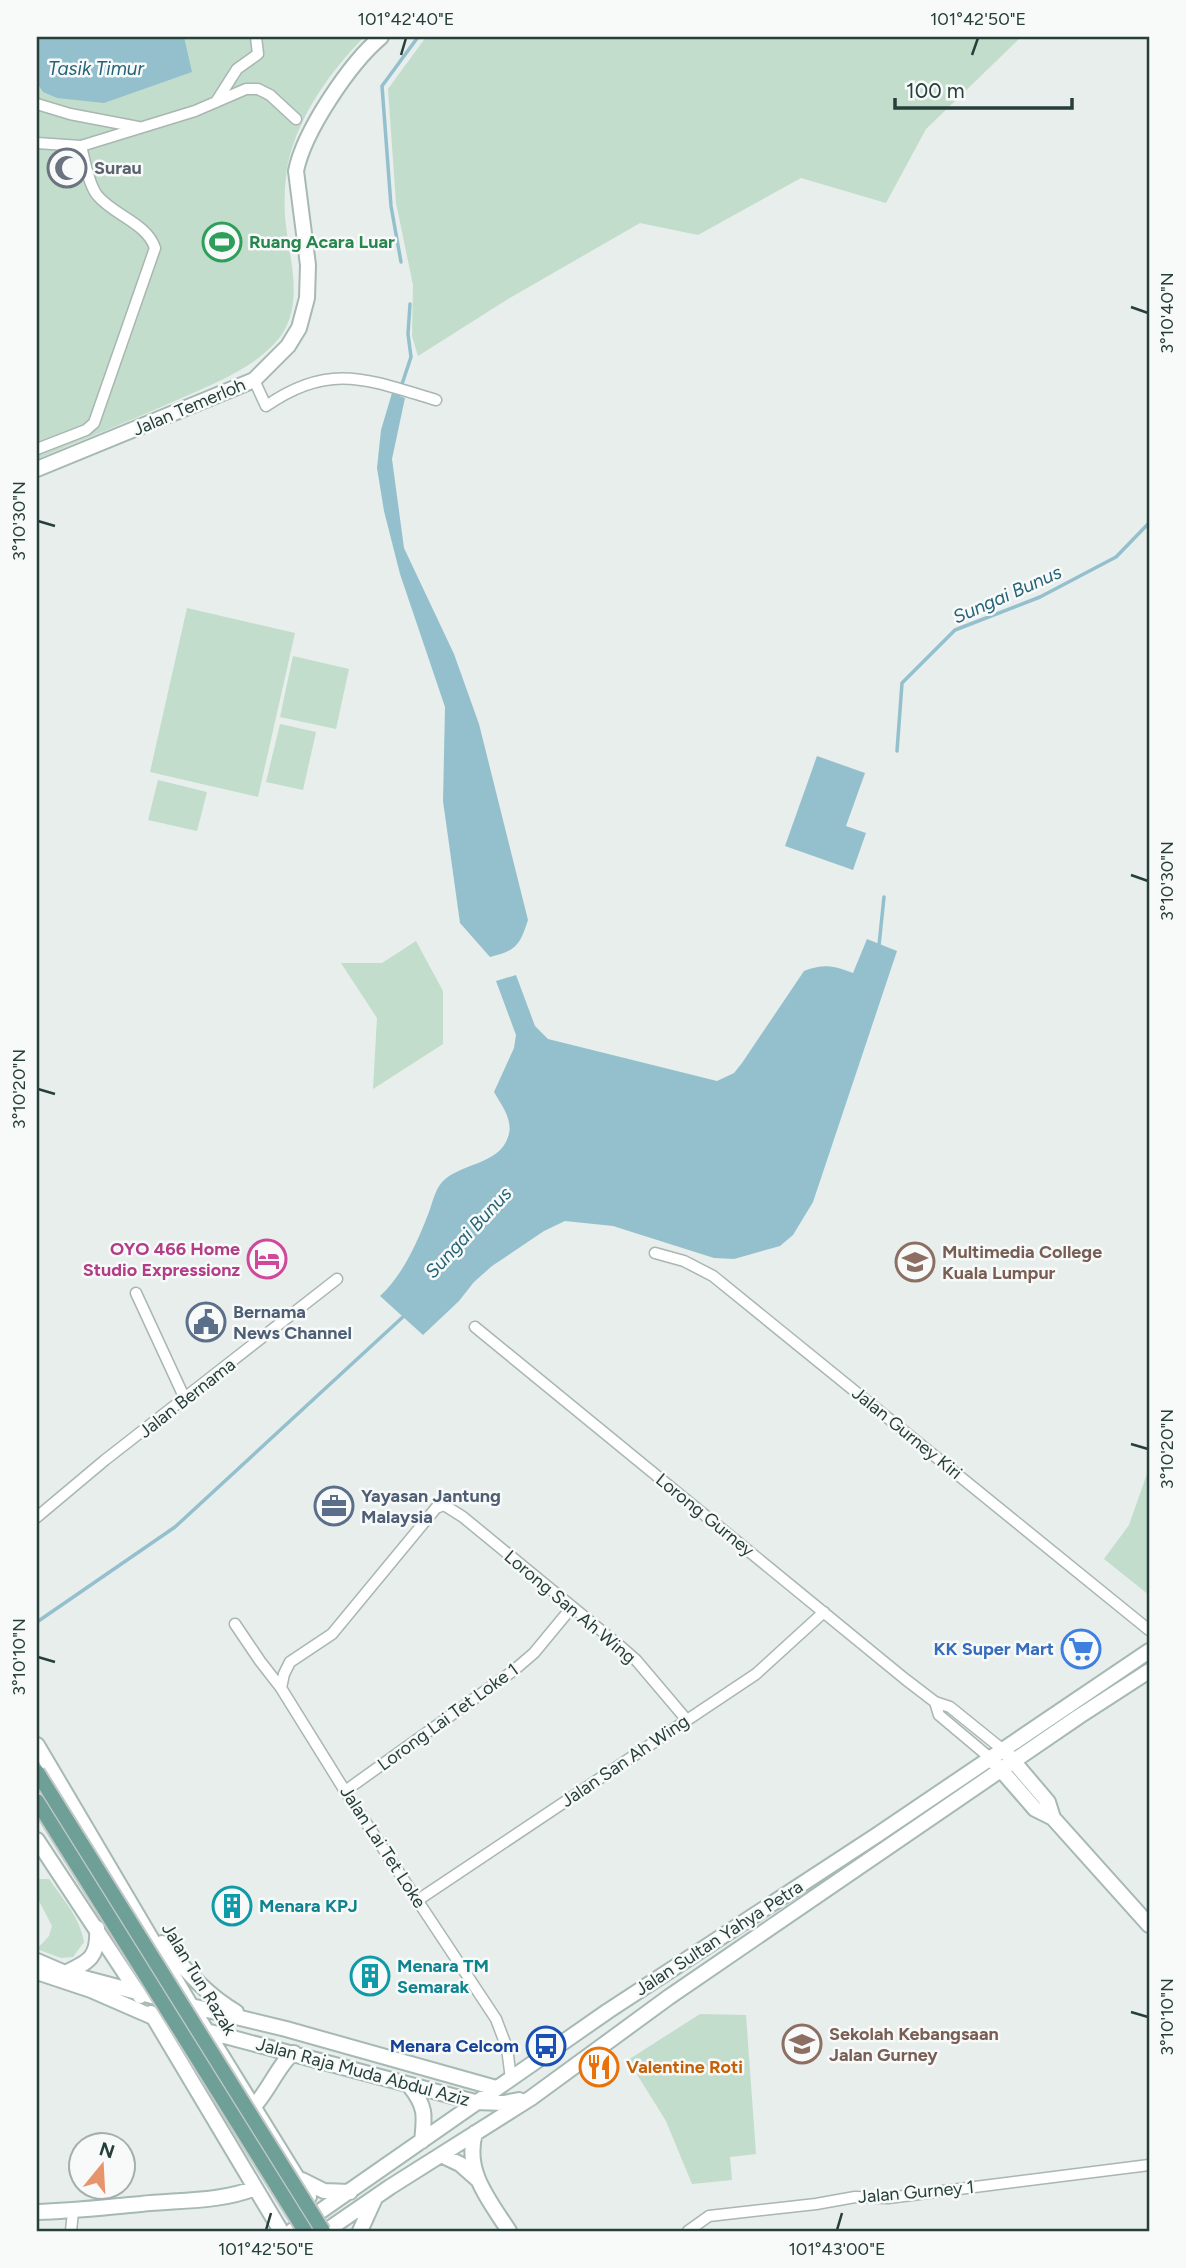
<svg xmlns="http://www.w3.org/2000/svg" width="1186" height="2268" font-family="Figtree,sans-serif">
<rect width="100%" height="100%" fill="#e7eeeb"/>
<path fill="#c2ddcb" d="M37 37H364C330 72 299 115 288 163 285 178 284 200 285 216 288 257 308 308 275 343 251 369 215 383 184 397 135 419 86 438 37 459Z
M426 37H1021L926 129 886 203 801 178 698 235 640 223 508 299 418 356 412 336 413 285 396 203 388 89Z
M187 608 295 633 258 797 150 772Z
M293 656 349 669 336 729 280 717Z
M280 724 316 732 303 790 266 782Z
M158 780 207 792 197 831 148 820Z
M416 941 443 991V1044L373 1089 377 1018 341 963H382Z
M1149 1468V1595L1104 1559 1129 1525Z
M39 1879H49C63 1899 80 1918 84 1942L73 1957 61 1958 37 1949 49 1936 52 1926 37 1897V1880Z
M700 2014 746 2015 756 2154 730 2157 732 2180 692 2184 666 2121 628 2060Z"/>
<path fill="#94c0ce" d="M37 37H184L192 72 104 103 57 98 43 92 37 83Z
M392 393 405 398 392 459 404 548 454 654 479 724 528 920C520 945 516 951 490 957L460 923 443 801 445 707 400 574 384 511 377 468 381 430Z
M817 756 865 773 846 826 866 833 853 870 785 846Z
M867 939 897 951 813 1202 793 1235 780 1246 734 1259 714 1258 613 1226 565 1221 544 1231 492 1266 474 1282 459 1301 423 1335 380 1296C402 1276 416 1245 427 1217 432 1206 434 1191 442 1182 460 1163 499 1165 508 1137 514 1121 502 1106 494 1092L514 1048 516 1035 496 981 516 975 535 1026 548 1039 717 1081 734 1073 742 1063 804 971C824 963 834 966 853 973Z"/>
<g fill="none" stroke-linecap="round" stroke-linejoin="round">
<path stroke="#94c0ce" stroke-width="3.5" d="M401 262 391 206 382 86 418 37
M398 396 411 357 408 334 410 304
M897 751 902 683 955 630 1040 597 1116 557 1149 523
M879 945 884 897
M37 1622 175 1527 405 1315"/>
<defs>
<path id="street" d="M216 102 237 69 258 54 256 37
M37 104 70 114 138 127
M37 143 81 146C85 161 88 183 97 195 113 215 147 223 155 248L94 423 86 430 37 449
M81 146 195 111 246 89H258L270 95 296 119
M254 380 266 406C330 361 369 380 436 400
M655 1253 684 1261 713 1276 1149 1630
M136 1293 185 1399
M475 1327 905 1679 935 1702 950 1707 1002 1749
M37 1517 105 1460 337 1279
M235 1624 260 1661 281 1688 345 1791 496 2019 507 2048 511 2079
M281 1688 284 1674 290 1662 332 1634 436 1508 444 1505 463 1517 620 1646 636 1660 686 1719
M935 1702 939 1715 989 1757
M345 1791 513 1671 534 1653 572 1607
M418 1900 756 1674 824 1612
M71 2231 73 2212
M688 2231 709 2216 816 2204 855 2197 888 2198 1149 2165"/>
<path id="secondary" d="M37 469 254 380 288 346 299 328 307 298 308 265 296 171C304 131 350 63 381 37
M37 1745 191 2006 309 2197
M1008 1755 1048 1802 1053 1818
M995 1763 1035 1809 1053 1818 1149 1925
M37 1840 140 1996
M162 1943C185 1969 206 1995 236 2012
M37 1961 65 1973 167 2000
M37 1972 91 1990 153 2017 475 2102 504 2103 519 2100
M65 1973C89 1962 99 1957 97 1928
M187 2005 286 2029 496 2088
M151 2013 281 2231
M409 2085C426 2106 425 2115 422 2141
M254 2106C268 2092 281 2060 294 2053
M475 2133C464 2171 489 2200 509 2231
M441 2155 460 2164 477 2179
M302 2180 324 2191 350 2192
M37 2212C72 2211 106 2207 141 2204 178 2200 221 2202 255 2188
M292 2231 608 2011 877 1835 1149 1651
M326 2231 390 2187 531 2098 669 1997 1078 1717 1149 1671
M360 2231 375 2198"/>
</defs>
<use href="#street" stroke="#a9b6b2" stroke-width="13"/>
<use href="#secondary" stroke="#a6b9b4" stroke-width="18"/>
<use href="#street" stroke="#fff" stroke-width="10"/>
<use href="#secondary" stroke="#fff" stroke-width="14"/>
<defs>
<path id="primary-bridge" d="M37 1772 323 2231
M37 1801 305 2231"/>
</defs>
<use href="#primary-bridge" stroke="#c2c9c8" stroke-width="18" stroke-linecap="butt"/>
<use href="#primary-bridge" stroke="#6fa097" stroke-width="14"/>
</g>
<path fill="none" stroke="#263f3a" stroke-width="2.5" d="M401 55 406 38M972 55 978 38M1131 307 1148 313M38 521 55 526M1131 875 1148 881M38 1089 55 1094M1131 1444 1148 1449M38 1657 55 1662M1131 2012 1148 2017M266 2230 271 2213M837 2230 842 2213"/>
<defs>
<symbol id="mosque-ring" viewBox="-11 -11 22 22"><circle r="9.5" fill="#f7faf9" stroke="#6b7280" stroke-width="1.5"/><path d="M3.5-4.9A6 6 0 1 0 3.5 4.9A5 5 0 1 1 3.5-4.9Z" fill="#6b7280"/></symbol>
<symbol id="stadium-ring" viewBox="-11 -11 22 22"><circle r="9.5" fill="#f7faf9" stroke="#2e9e5b" stroke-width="1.5"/><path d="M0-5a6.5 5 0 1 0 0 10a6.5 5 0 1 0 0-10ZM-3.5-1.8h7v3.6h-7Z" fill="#2e9e5b"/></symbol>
<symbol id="hotel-ring" viewBox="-11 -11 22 22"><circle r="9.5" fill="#f7faf9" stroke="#d1479c" stroke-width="1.5"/><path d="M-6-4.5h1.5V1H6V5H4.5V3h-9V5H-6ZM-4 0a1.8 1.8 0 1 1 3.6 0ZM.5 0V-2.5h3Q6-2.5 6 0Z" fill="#d1479c"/></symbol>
<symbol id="school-ring" viewBox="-11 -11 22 22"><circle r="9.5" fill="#f7faf9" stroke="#8d6e63" stroke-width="1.5"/><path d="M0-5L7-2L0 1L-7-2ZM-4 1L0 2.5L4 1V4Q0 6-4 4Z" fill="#8d6e63"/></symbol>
<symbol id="civic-ring" viewBox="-11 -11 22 22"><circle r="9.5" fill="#f7faf9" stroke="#5c6f8a" stroke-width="1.5"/><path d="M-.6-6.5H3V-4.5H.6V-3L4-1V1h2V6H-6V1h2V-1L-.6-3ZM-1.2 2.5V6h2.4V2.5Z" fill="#5c6f8a"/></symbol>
<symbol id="office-ring" viewBox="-11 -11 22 22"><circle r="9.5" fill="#f7faf9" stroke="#5c6f8a" stroke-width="1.5"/><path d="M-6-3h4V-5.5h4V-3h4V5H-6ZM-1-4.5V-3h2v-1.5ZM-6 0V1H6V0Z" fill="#5c6f8a"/></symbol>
<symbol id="supermarket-ring" viewBox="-11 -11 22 22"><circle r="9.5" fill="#f7faf9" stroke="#3f7fe0" stroke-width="1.5"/><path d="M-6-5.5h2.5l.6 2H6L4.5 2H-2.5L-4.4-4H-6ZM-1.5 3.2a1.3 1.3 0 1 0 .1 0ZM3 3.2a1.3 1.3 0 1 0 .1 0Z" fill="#3f7fe0"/></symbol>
<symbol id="building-ring" viewBox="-11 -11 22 22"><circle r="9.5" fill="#f7faf9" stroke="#0f9aa8" stroke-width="1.5"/><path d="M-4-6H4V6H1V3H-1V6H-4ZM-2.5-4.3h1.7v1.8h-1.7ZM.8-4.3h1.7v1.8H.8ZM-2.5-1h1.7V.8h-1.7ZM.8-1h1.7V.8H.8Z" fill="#0f9aa8"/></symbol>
<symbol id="bus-ring" viewBox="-11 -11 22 22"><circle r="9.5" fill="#f7faf9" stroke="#1a4fb4" stroke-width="1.5"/><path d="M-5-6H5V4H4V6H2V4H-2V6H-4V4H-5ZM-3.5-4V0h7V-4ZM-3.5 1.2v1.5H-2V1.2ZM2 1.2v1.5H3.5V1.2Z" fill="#1a4fb4"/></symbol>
<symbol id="restaurant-ring" viewBox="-11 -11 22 22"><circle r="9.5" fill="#f7faf9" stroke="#e8710a" stroke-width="1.5"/><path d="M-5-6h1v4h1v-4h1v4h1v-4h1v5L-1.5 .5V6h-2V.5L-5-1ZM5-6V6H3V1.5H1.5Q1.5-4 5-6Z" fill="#e8710a"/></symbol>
</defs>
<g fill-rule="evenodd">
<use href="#mosque-ring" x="45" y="146" width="44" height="44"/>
<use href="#stadium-ring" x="200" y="220" width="44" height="44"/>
<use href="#hotel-ring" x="245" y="1237" width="44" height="44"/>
<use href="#school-ring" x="893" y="1240" width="44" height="44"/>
<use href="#civic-ring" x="184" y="1300" width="44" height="44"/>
<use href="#office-ring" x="312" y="1484" width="44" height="44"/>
<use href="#supermarket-ring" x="1059" y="1627" width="44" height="44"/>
<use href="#building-ring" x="210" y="1884" width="44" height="44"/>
<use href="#building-ring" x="348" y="1954" width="44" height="44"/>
<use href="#school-ring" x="780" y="2022" width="44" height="44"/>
<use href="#bus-ring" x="524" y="2024" width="44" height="44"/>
<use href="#restaurant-ring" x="577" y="2045" width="44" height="44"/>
</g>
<g text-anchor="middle" stroke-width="5" stroke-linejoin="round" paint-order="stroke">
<g font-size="18" font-weight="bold" fill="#5b616d" stroke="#f7faf9" text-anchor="start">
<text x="94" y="174">Surau</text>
</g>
<g font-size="18" font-weight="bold" fill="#27864d" stroke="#f7faf9" text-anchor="start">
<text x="249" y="248">Ruang Acara Luar</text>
</g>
<g font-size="18" fill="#263f3a" stroke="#f7faf9">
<text transform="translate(189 407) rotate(-23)" y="6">Jalan Temerloh</text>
<text transform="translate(187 1398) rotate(-38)" y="6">Jalan Bernama</text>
<text transform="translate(907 1433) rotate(39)" y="6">Jalan Gurney Kiri</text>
<text transform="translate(705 1515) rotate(39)" y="6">Lorong Gurney</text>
<text transform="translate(570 1607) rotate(40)" y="6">Lorong San Ah Wing</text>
<text transform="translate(448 1717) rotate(-36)" y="6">Lorong Lai Tet Loke 1</text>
<text transform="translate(625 1761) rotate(-34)" y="6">Jalan San Ah Wing</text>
<text transform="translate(383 1847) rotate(57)" y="6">Jalan Lai Tet Loke</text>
<text transform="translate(719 1938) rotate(-33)" y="6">Jalan Sultan Yahya Petra</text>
<text transform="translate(199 1979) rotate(59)" y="6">Jalan Tun Razak</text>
<text transform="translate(363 2072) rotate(15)" y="6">Jalan Raja Muda Abdul Aziz</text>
<text transform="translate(916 2192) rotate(-5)" y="6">Jalan Gurney 1</text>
</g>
<g font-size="18" font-weight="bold" fill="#b23c85" stroke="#f7faf9" text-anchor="end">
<text x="240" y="1255">OYO 466 Home<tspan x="240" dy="21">Studio Expressionz</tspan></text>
</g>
<g font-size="18" font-weight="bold" fill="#785e54" stroke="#f7faf9" text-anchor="start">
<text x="942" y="1258">Multimedia College<tspan x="942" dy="21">Kuala Lumpur</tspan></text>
<text x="829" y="2040">Sekolah Kebangsaan<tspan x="829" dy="21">Jalan Gurney</tspan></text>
</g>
<g font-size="18" font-weight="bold" fill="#4e5e75" stroke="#f7faf9" text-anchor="start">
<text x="233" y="1318">Bernama<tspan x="233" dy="21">News Channel</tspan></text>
<text x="361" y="1502">Yayasan Jantung<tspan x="361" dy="21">Malaysia</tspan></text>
</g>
<g font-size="18" font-weight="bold" fill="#366cbe" stroke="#f7faf9" text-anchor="end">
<text x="1054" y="1655">KK Super Mart</text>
</g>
<g font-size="18" font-weight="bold" fill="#0d838f" stroke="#f7faf9" text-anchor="start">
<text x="259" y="1912">Menara KPJ</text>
<text x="397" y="1972">Menara TM<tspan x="397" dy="21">Semarak</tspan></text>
</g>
<g font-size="18" font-weight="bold" fill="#164399" stroke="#f7faf9" text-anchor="end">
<text x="519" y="2052">Menara Celcom</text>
</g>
<g font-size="18" font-weight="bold" fill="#c56008" stroke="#f7faf9" text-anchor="start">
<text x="626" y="2073">Valentine Roti</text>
</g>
<g font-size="19" font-style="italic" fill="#256377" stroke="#f7faf9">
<text x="96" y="75">Tasik Timur</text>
<text transform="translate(1007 594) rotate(-24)" y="7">Sungai Bunus</text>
<text transform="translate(468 1232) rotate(-47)" y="7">Sungai Bunus</text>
</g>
</g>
<rect width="1186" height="2268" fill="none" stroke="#f7faf9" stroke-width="77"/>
<g transform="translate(102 2166) rotate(18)"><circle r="33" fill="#f7faf9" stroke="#a3afad" stroke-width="2"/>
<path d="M0-5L12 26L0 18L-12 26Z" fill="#e7936c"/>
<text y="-10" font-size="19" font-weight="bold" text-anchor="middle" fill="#263f3a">N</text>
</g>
<path d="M895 98v10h177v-10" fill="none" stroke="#263f3a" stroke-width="3.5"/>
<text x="906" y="98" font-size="21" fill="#263f3a" stroke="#f7faf9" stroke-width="5" paint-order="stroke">100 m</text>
<rect x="38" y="38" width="1110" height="2192" fill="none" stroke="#263f3a" stroke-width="2.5"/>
<g font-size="18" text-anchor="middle" fill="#263f3a">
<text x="406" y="25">101°42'40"E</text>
<text x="978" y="25">101°42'50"E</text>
<text transform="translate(1167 313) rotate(-90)" y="6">3°10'40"N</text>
<text transform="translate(19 521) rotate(-90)" y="6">3°10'30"N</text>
<text transform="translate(1167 881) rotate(-90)" y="6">3°10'30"N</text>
<text transform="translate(19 1089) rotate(-90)" y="6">3°10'20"N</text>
<text transform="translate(1167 1449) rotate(-90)" y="6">3°10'20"N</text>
<text transform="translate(19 1657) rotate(-90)" y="6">3°10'10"N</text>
<text transform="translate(1167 2017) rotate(-90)" y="6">3°10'10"N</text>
<text x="266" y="2255">101°42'50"E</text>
<text x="837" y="2255">101°43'00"E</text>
</g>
</svg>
